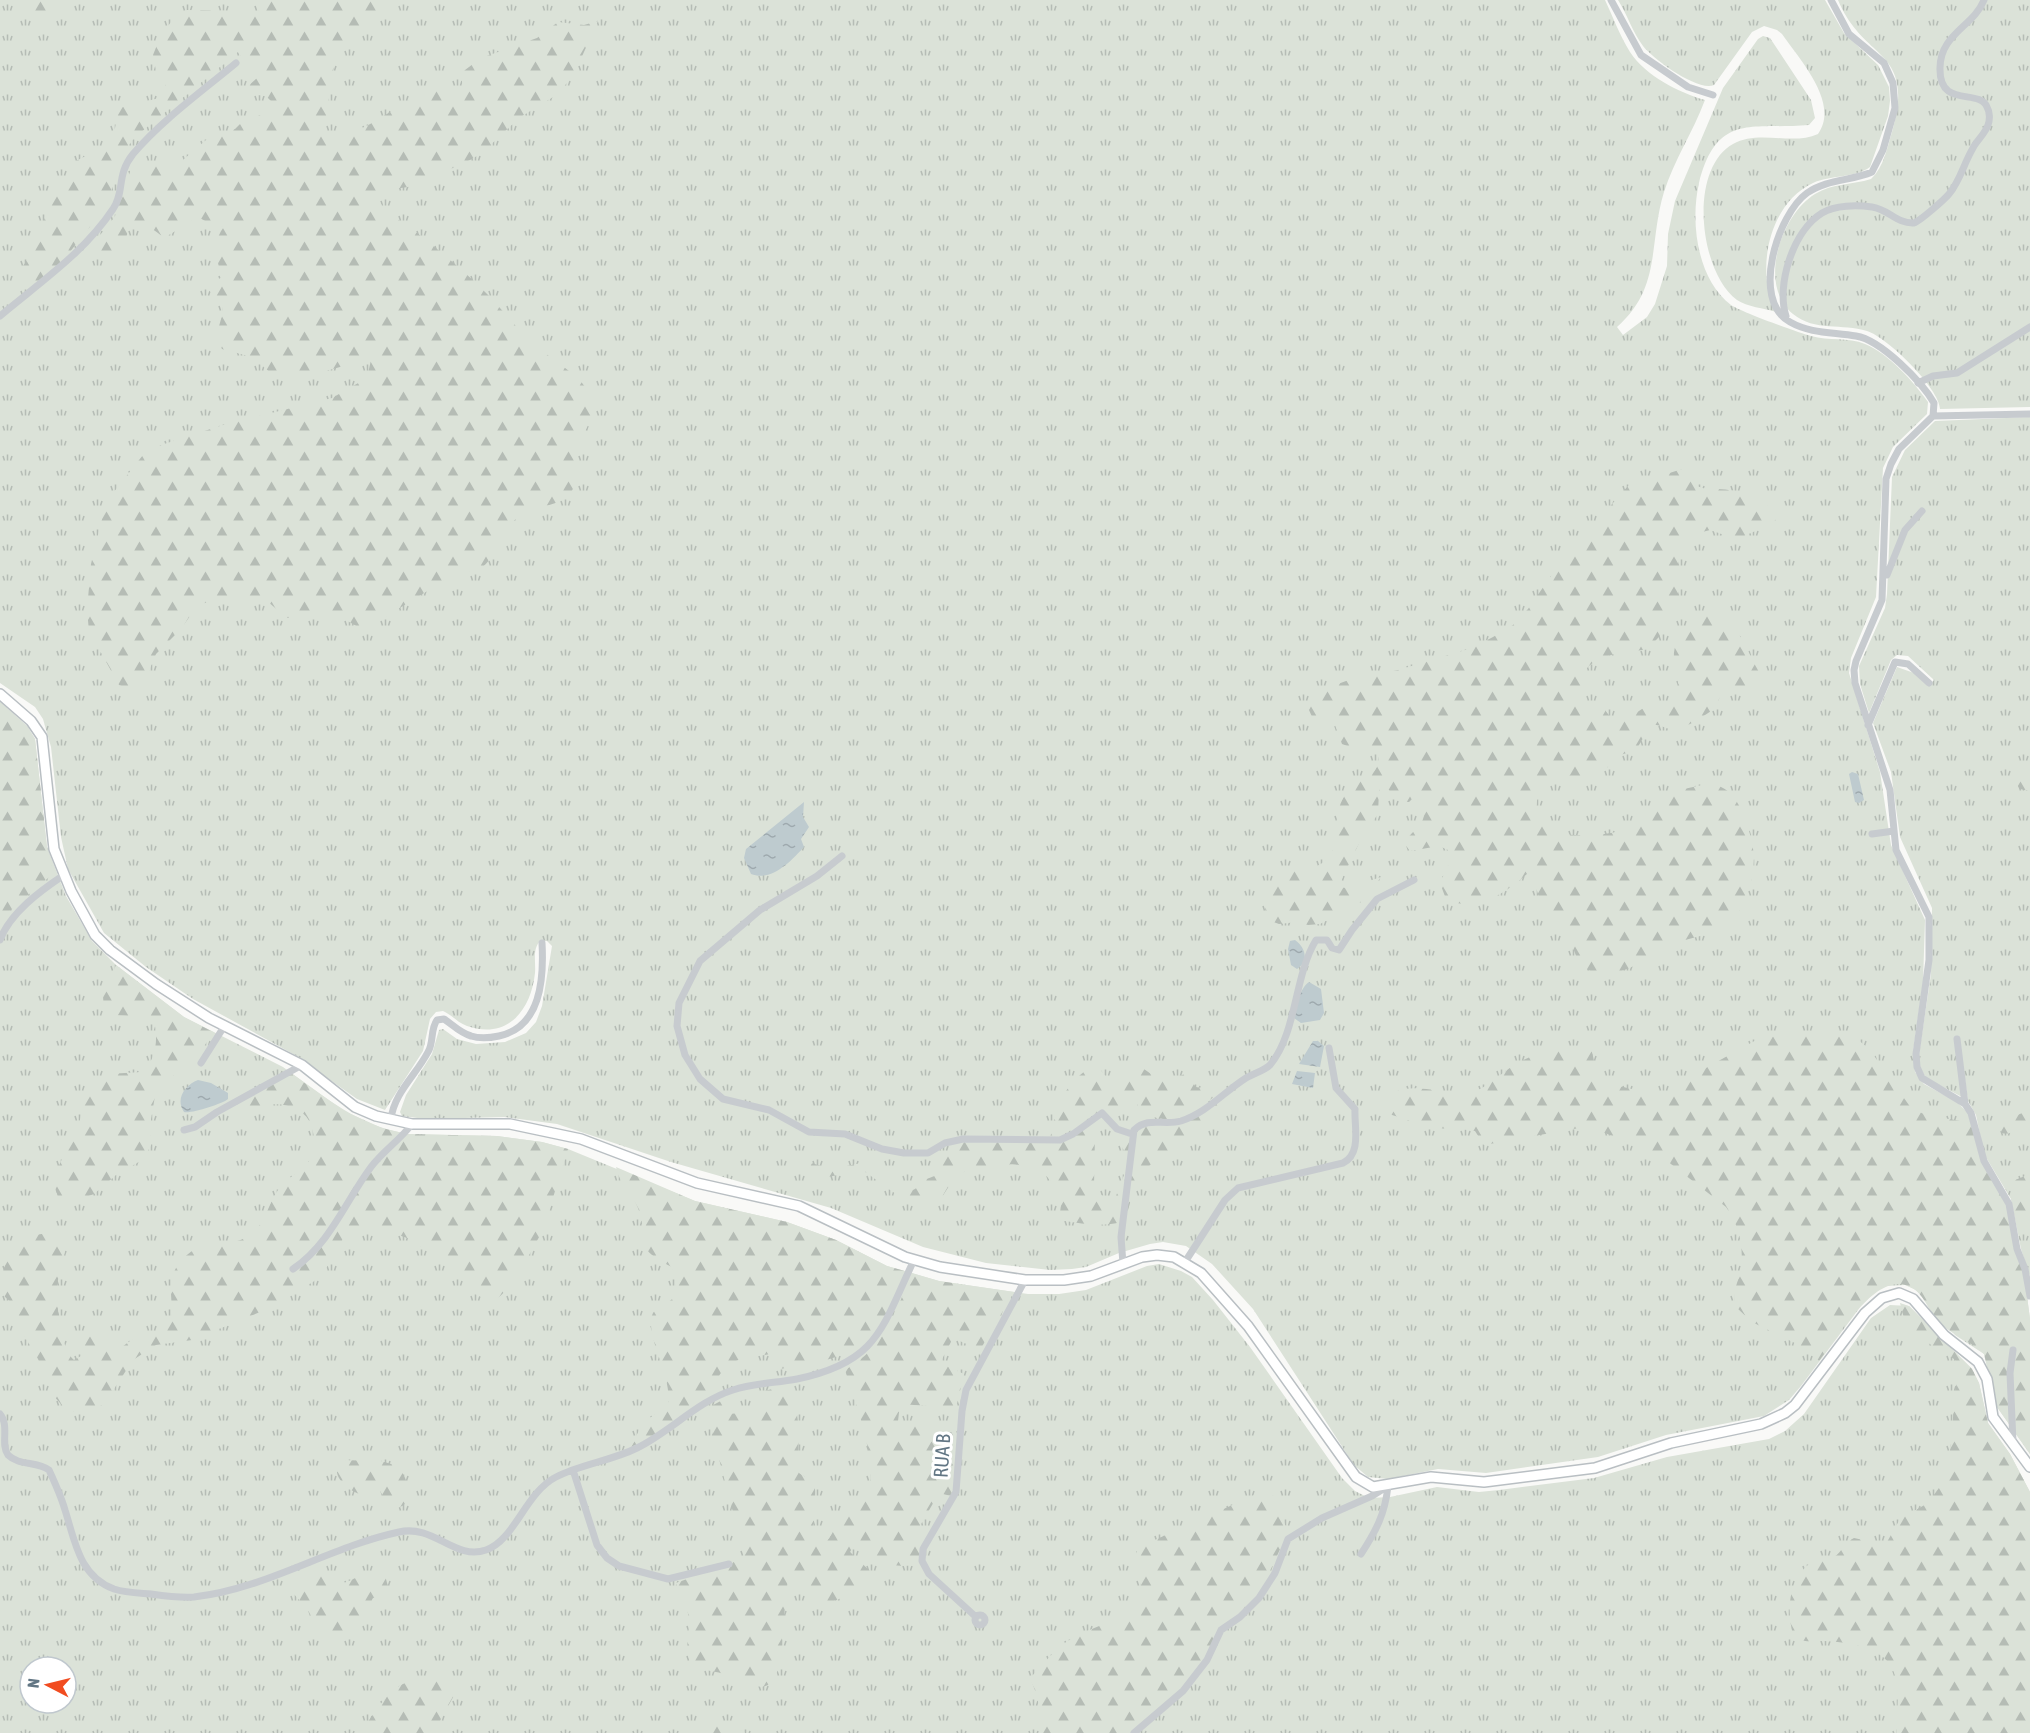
<svg xmlns="http://www.w3.org/2000/svg" width="2030" height="1733" font-family="'Asap Condensed',sans-serif">
<defs>
<pattern id="grass-tufts" width="24" height="20" patternUnits="userSpaceOnUse" patternTransform="scale(1.5)"><rect width="24" height="20" fill="#dbe2d8"/><path d="M3 7l-1-3M5 7V3M7 7l1-3M15 17l-1-3M17 17v-4M19 17l1-3" fill="none" stroke="#b5bcb5"/></pattern>
<pattern id="forest-firs" width="22" height="20" patternUnits="userSpaceOnUse" patternTransform="scale(1.5)"><rect width="22" height="20" fill="#dbe2d8"/><path d="M5 1l3.5 6h-7zM16 11l3.5 6h-7z" fill="#b5bcb5"/></pattern>
<pattern id="water-ripples" width="26" height="14" patternUnits="userSpaceOnUse" patternTransform="scale(1.5)"><rect width="26" height="14" fill="#becbcf"/><path d="M2 4q2-2 4 0t4 0M15 11q2-2 4 0t4 0" fill="none" stroke="#9ea9ae"/></pattern>
</defs>
<rect width="100%" height="100%" fill="#f9f9f7"/>
<path fill="url(#grass-tufts)" fill-rule="evenodd" d="M0 0H1605C1613 17 1620 36 1630 52 1646 76 1678 92 1705 100 1693 132 1674 160 1664 192 1648 245 1662 287 1617 327L1623 335 1647 317 1655 304 1667 266 1668 234 1675 201 1723 88 1758 39 1763 36 1770 38 1811 100 1815 118 1809 125C1752 130 1717 112 1699 183 1690 222 1697 279 1731 305 1739 311 1799 333 1811 336 1829 341 1848 337 1865 344 1889 354 1913 381 1928 402L1927 414 1893 447 1883 468 1876 597 1851 658 1849 673 1880 772 1891 845 1925 920 1923 982 1913 1052 1915 1072 1924 1084 1957 1102 1968 1113 1980 1158 1989 1175 2025 1281 2030 1319V1454L1997 1407 1984 1354 1955 1335 1916 1290 1905 1285 1887 1286 1877 1290 1861 1306 1801 1386 1789 1400 1764 1416 1666 1435 1598 1457 1486 1473 1438 1469 1388 1479 1368 1477 1354 1465 1253 1309 1212 1264 1186 1246 1163 1242 1150 1244 1119 1253 1086 1267 1072 1269 1050 1270 986 1263 923 1247 831 1208 671 1162 557 1124 504 1117 425 1119 402 1116 400 1112 406 1095 432 1054 439 1030 443 1029 457 1039 476 1044 505 1042 526 1033 536 1022 542 1006 552 946 547 941H540C532 950 536 962 535 973 531 1010 508 1040 467 1026 458 1023 452 1015 443 1011L436 1012 430 1019 423 1051 385 1110 357 1099 295 1055 193 999 146 967 104 933 68 869 61 837 51 747 43 719 35 707 0 683Z
M1618 0H1825L1844 33 1878 65 1889 87 1890 101 1888 116 1870 167C1855 178 1830 175 1813 183 1768 204 1755 272 1776 312 1764 308 1747 307 1737 300 1699 272 1688 169 1733 144 1759 129 1792 146 1818 134 1840 103 1800 60 1782 34L1777 30 1764 26 1752 32 1714 85C1698 92 1653 59 1643 46 1633 33 1627 14 1618 0Z
M1838 0H2030V407L1940 409C1940 389 1887 337 1867 331 1842 323 1815 332 1793 314 1757 285 1781 215 1815 194 1833 183 1852 185 1871 179 1884 167 1887 148 1892 132 1916 47 1864 63 1838 0Z
M2030 417V1276L2021 1249 2011 1199 1984 1154 1976 1115 1968 1101 1963 1066 1954 1038 1962 1097 1926 1078 1920 1068 1919 1054 1931 974 1932 908 1900 837 1891 772 1873 723 1897 667 1914 673 1928 686 1934 680 1908 656 1897 655 1891 660 1869 713 1860 684 1859 666 1885 608 1887 594 1892 477 1905 450 1935 421Z
M0 702 27 726 35 739 47 847 66 896 92 941 116 965 184 1017 283 1067 344 1111 382 1128 407 1134 497 1136 542 1142 568 1149 695 1201 787 1222 836 1240 887 1266 939 1281 1028 1294H1059L1086 1290 1147 1266 1159 1264 1181 1271 1192 1277 1213 1300 1250 1347 1342 1478 1355 1491 1369 1498 1390 1497 1437 1487 1479 1492 1499 1490 1594 1478 1667 1457 1769 1439 1785 1431 1804 1414 1871 1318 1890 1305 1909 1306 1972 1369 1979 1383 1988 1423 2010 1454 2030 1492V1733H0ZM30 1667H66V1703H30Z"/>
<path fill="url(#forest-firs)" d="M20 0H57C53 12 41 15 30 17L22 11Z
M257 0H387L372 28 342 51 334 65 324 131 336 136C388 128 407 82 463 90L461 73 481 58 537 38 558 22 584 25 598 21 574 74 558 94 519 118 482 153 470 160 414 186 388 190 382 193 379 199C384 214 395 217 408 226 435 247 467 273 491 298 503 311 515 326 528 339 559 370 623 388 576 443 584 524 549 489 507 526 494 537 496 559 481 568 475 571 460 572 450 577L369 627H358L337 615 287 618 267 601 247 596H228L198 605 180 630 156 654 143 685 132 690 119 685 89 631 87 610 91 564 106 502 143 455 161 445 223 425 332 398 367 378 371 360 366 355 340 367 311 375H280L272 374 252 357 222 349 216 338C224 304 229 312 206 287L222 277C216 259 212 240 225 226L216 227 198 217 164 238C144 221 151 231 129 228L121 255 115 260 104 258 100 260 83 251 107 228 115 216 132 166H176L206 140 235 129 242 122 263 114 275 105 266 96C257 94 251 97 248 86L257 78 238 52 134 138 124 152 115 173 109 203 65 258 45 278 34 283 22 276 21 269 38 244 46 213 74 162 99 149 108 140 115 128 119 108 167 96 168 89 156 71 153 55 161 35 178 13 187 10 235 11 264 16 257 9Z
M1695 465V485C1704 490 1708 488 1717 489 1743 490 1762 499 1780 516L1771 524 1742 537H1730L1710 530 1683 537C1675 562 1680 573 1678 597 1677 618 1661 635 1648 649 1625 653 1584 653 1581 683 1580 694 1584 701 1591 708L1604 709 1612 719 1622 722 1642 709 1671 700 1679 688C1678 679 1674 669 1674 660 1672 638 1691 617 1710 610 1733 621 1742 637 1752 659 1761 678 1770 682 1746 696L1722 690 1716 708C1706 714 1684 730 1674 730 1664 729 1662 724 1651 725L1636 750 1614 757 1608 767 1582 779 1568 775 1548 776 1538 793 1535 817C1545 832 1556 834 1574 835 1594 836 1615 834 1633 827 1648 820 1655 806 1667 796 1675 791 1684 789 1693 787 1730 777 1739 801 1749 831 1760 863 1751 894 1733 922 1712 936 1692 936 1672 945 1651 955 1631 972 1607 974 1597 975 1589 970 1580 966L1565 927 1542 907 1534 881 1528 873C1506 893 1475 914 1446 899L1440 883 1450 861 1448 850 1439 846 1410 851 1404 843C1417 824 1431 825 1420 796L1414 797 1409 802 1399 801 1387 788 1379 790 1378 814 1362 837 1338 887 1347 888 1381 877 1363 901 1320 924 1308 925 1297 922 1279 924 1268 920C1260 905 1270 877 1287 871 1295 869 1303 873 1311 870 1318 866 1325 861 1331 856 1339 836 1332 812 1347 792 1360 773 1382 781 1378 751 1366 745 1355 750 1342 744L1332 717 1322 721 1313 719 1309 710 1310 699 1327 688 1346 681 1398 670 1472 648 1493 637 1513 625 1528 609 1560 563 1628 486Z
M0 702 27 726 35 739 47 847 54 873 0 919Z
M2020 776 2030 778V791L2020 789 2013 779Z
M116 965 184 1017 213 1032 195 1061 167 1080 155 1096 151 1119V1145L144 1159 116 1175 94 1194 80 1199 62 1200C42 1182 70 1148 77 1130 82 1115 84 1099 91 1085L108 1074 142 1072C155 1062 158 1042 155 1026L146 1017 113 1015 104 1011 103 996Z
M1789 1034 1855 1037 1870 1050 1911 1108 1926 1115 1972 1123 1983 1166 2007 1204 2025 1281 2030 1319V1454L1997 1407 1984 1354C1972 1342 1955 1336 1942 1325 1930 1316 1926 1297 1914 1289 1878 1264 1837 1339 1819 1361L1803 1347 1752 1322 1737 1308C1730 1294 1738 1285 1740 1271 1745 1248 1739 1225 1726 1207L1662 1157 1598 1130 1579 1128 1484 1145 1475 1131C1460 1128 1446 1130 1433 1127 1424 1125 1388 1115 1384 1111V1101C1398 1082 1426 1089 1445 1092 1478 1096 1483 1088 1507 1070 1531 1052 1563 1045 1592 1051L1596 1072 1605 1083 1659 1095 1678 1089 1704 1069 1758 1039Z
M1130 1065 1141 1067 1154 1076 1166 1073 1176 1077 1185 1074 1196 1087 1221 1092 1191 1113 1176 1114 1168 1120 1143 1115 1137 1104 1128 1109C1098 1096 1080 1136 1050 1137L1056 1121 1053 1118V1109C1061 1099 1081 1065 1097 1068 1103 1070 1106 1078 1109 1083L1112 1084Z
M291 1073C327 1099 359 1125 403 1133L378 1155 346 1205 312 1250 291 1268 293 1273 324 1245 371 1171 407 1134 497 1136 542 1142 568 1149 543 1230 513 1284 498 1298 487 1300 477 1295 446 1263 407 1238 371 1225 357 1228 343 1239 324 1272 313 1282 260 1312 192 1340 156 1345 133 1360 104 1404 85 1414 66 1410 53 1395 38 1359 21 1330 13 1304 4 1296 3 1275 7 1248C18 1236 53 1228 65 1239 67 1254 60 1266 58 1280 55 1298 60 1349 74 1360L81 1356 88 1336 104 1339 108 1350 114 1353 138 1335 167 1329C180 1310 160 1283 182 1260 206 1234 224 1249 245 1238 266 1227 266 1207 278 1190 295 1168 320 1168 313 1132 311 1122 307 1115 298 1110 269 1095 254 1115 231 1108Z
M1228 1095 1199 1136 1150 1165 1134 1189 1126 1217 1133 1136 1146 1123 1166 1126Z
M2030 1110V1131C2020 1125 2012 1136 2002 1133L1997 1123Z
M1088 1126 1095 1131 1094 1186 1099 1194 1107 1198 1116 1196 1124 1175 1122 1164 1124 1152C1123 1144 1113 1143 1120 1134L1130 1135 1129 1159 1121 1222C1104 1227 1082 1224 1065 1221L1060 1213 1063 1187 1053 1184 1044 1173C1019 1173 1026 1157 995 1168 988 1170 982 1168 977 1173L965 1171 951 1183 942 1197 919 1203 900 1197 864 1171C844 1167 823 1190 808 1165L811 1163 832 1169 866 1162C877 1168 902 1191 912 1190 918 1189 919 1184 923 1181 927 1178 933 1177 937 1175L950 1147 959 1142 1062 1141Z
M616 1167 695 1201 787 1222 836 1240 887 1266 905 1271C898 1288 891 1306 882 1322 862 1357 817 1363 780 1369L776 1353C741 1360 722 1355 712 1395L656 1435 631 1447 642 1424 668 1404C673 1376 643 1334 653 1313 658 1305 669 1304 675 1296L676 1279 672 1267C628 1244 651 1243 638 1208 632 1192 619 1184 616 1167Z
M2030 1174V1215L2027 1218 2015 1216 2011 1199 2015 1180Z
M912 1273 939 1281 1014 1292 980 1350 953 1338 940 1363 964 1374 956 1408 900 1404 898 1421 945 1423V1432H956V1474L951 1496 939 1493 913 1538 922 1543 919 1565C887 1568 877 1563 858 1538L850 1552 872 1573 875 1581 872 1587 820 1606 812 1604 788 1578 779 1665C771 1702 748 1682 727 1675 716 1671 705 1671 694 1666 682 1655 690 1635 689 1619 688 1605 678 1597 676 1583L745 1558 706 1409 726 1398 728 1414 766 1411 764 1391 793 1384 798 1422 799 1473C803 1476 812 1479 814 1484 819 1498 806 1525 819 1542H826C834 1534 836 1521 844 1514 851 1507 861 1509 866 1498 881 1466 855 1403 845 1370 885 1347 895 1313 912 1273Z
M1900 1303 1909 1306 1972 1369 1979 1383 1988 1423 2010 1454 2030 1492V1733H1897C1896 1699 1907 1664 1869 1649 1852 1643 1836 1641 1818 1641 1809 1641 1800 1643 1793 1634 1786 1610 1789 1577 1812 1562 1819 1557 1828 1561 1834 1557 1842 1552 1845 1542 1854 1538L1877 1543 1887 1542 1900 1519 1928 1503 1944 1481 1952 1440 1954 1395 1961 1366 1954 1359 1907 1330Z
M338 1460 381 1461 398 1466C406 1478 413 1491 404 1505L398 1508 387 1503 379 1489 363 1495C348 1491 331 1477 338 1460Z
M1270 1488 1288 1532 1263 1586 1244 1610 1219 1627 1205 1658 1183 1686 1127 1733H1043L1037 1695 1030 1678C1042 1666 1056 1647 1071 1639 1096 1625 1124 1620 1145 1598L1136 1570 1137 1548Z
M316 1571 326 1573 343 1583C360 1579 367 1564 385 1577L389 1589 387 1594 373 1598 353 1633 321 1636 308 1610 293 1593 301 1576Z
M439 1673 452 1678 456 1692 433 1733H359C373 1718 384 1693 403 1684 417 1678 426 1680 439 1673Z
M721 1722 736 1726 745 1733H694L700 1724Z"/>
<path fill="url(#water-ripples)" d="M1852 772 1858 774 1864 800 1859 803 1855 802 1849 774Z
M804 802 803 817 809 827 801 839 804 847C791 861 772 882 751 874L744 858 746 849Z
M1295 940C1306 948 1309 961 1297 969L1291 965 1288 949 1290 941Z
M1309 982 1321 989 1324 1013 1320 1020 1301 1023 1294 1018C1296 1006 1300 988 1309 982Z
M1313 1041H1318L1324 1046 1320 1067 1299 1064Z
M1297 1071 1315 1073 1313 1088 1292 1084Z
M198 1080 211 1083 228 1093V1099C222 1104 191 1114 184 1112 175 1099 185 1085 198 1080Z"/>
<g fill="none" stroke-linecap="round" stroke-linejoin="round">
<defs>
<path id="secondary" d="M0 694 31 721 42 737 54 849 71 891 95 935 110 950 156 984 209 1018 302 1065 355 1107 376 1116 412 1124H510L581 1139 697 1183 799 1206 905 1257 940 1267 1025 1280H1064L1091 1276 1142 1257 1157 1255 1174 1257 1201 1273 1248 1326 1356 1477 1373 1487 1431 1477 1484 1482 1595 1468 1671 1443 1761 1424 1785 1413 1795 1405 1865 1313 1882 1298 1899 1293 1913 1299 1944 1335 1978 1362 1987 1379 1993 1417 2030 1467"/>
</defs>
<use href="#secondary" stroke="#b9bfc3" stroke-width="12"/>
<path stroke="#c7cbcf" stroke-width="7" d="M1611 0 1641 55 1688 87 1713 95
M1831 0 1849 34 1884 63 1893 83 1895 108 1883 150 1872 172C1851 181 1827 179 1807 193 1778 214 1750 300 1790 322 1811 334 1834 332 1856 336 1881 340 1922 382 1934 403L1933 416 1899 449 1891 464 1886 479 1882 600 1856 661 1854 670 1855 683 1890 790 1896 850 1929 917V960L1916 1054 1917 1067 1922 1078 1965 1104 1971 1113 1984 1161 2009 1204 2017 1249 2025 1269 2030 1296
M0 316C39 283 84 253 113 209 125 192 116 175 133 154 162 120 201 92 236 63
M1786 316C1776 285 1793 231 1822 213 1835 205 1857 205 1872 207 1888 209 1897 224 1914 223 1920 221 1945 199 1949 194 1960 181 1964 163 1973 148 1977 140 1985 134 1988 125 1990 120 1990 112 1987 107 1979 88 1939 109 1940 68 1940 34 1974 26 1984 0
M1918 383 1933 376 1957 373 2030 327
M1933 416 2030 414
M1887 575 1905 530 1922 511
M1868 725 1895 662 1908 664 1929 683
M1872 834 1894 831
M842 856 817 876 760 910 700 961 679 1003 677 1026 685 1055 700 1079 723 1099 769 1110 809 1132 845 1134 882 1149 904 1153H928L945 1143 963 1139 1060 1140 1073 1134 1102 1113 1117 1129 1132 1134
M0 940C10 913 40 891 64 875
M1957 1039 1965 1104
M201 1063 225 1025
M391 1119C394 1093 416 1075 428 1052 434 1042 430 1030 437 1020L444 1019C453 1025 460 1033 471 1036 480 1039 490 1038 499 1036 541 1027 544 979 542 943
M184 1130 195 1127 217 1112 302 1065
M1185 1262 1225 1200 1238 1188 1343 1163C1362 1154 1354 1126 1355 1109L1336 1088 1329 1048
M1123 1264 1121 1237 1134 1130C1149 1116 1163 1126 1181 1121 1206 1113 1224 1092 1246 1078 1254 1073 1264 1071 1270 1065 1297 1033 1294 976 1316 940H1327L1332 948 1339 950 1352 930 1377 899 1414 880
M293 1269C330 1244 345 1202 371 1167 383 1151 400 1140 412 1124
M0 1414C10 1426 0 1444 8 1455 19 1466 37 1461 49 1470 55 1483 61 1496 65 1510 75 1541 79 1576 114 1589 126 1593 139 1593 151 1594 165 1596 180 1598 194 1597 266 1589 329 1547 399 1532 434 1524 455 1561 486 1550 515 1540 525 1493 556 1477 581 1464 611 1461 637 1448 670 1432 698 1401 733 1390 754 1383 776 1383 797 1379 879 1362 882 1327 914 1260
M2013 1443 2010 1373 2013 1350
M573 1470 597 1545 607 1558 619 1566 668 1579 729 1564
M1361 1554C1376 1531 1385 1514 1388 1486
M975 1620a5 5 0 1 1 10 0a5 5 0 1 1-10 0Z
M976 1617 929 1574 922 1561 923 1549 956 1492 962 1411 966 1390 1025 1280
M1134 1733 1183 1691 1207 1660 1221 1630 1240 1617 1259 1598 1275 1573 1288 1539 1322 1518 1372 1496 1388 1486"/>
<use href="#secondary" stroke="#fff" stroke-width="9"/>
</g>
<g text-anchor="middle" stroke-width="6" stroke-linejoin="round" paint-order="stroke">
<g font-size="20" fill="#627684" stroke="#fff">
<text transform="translate(942 1456) rotate(-86)" y="7">RUA B</text>
</g>
</g>
<g transform="translate(48 1685) rotate(277)"><circle r="28" fill="#ffffff" stroke="#c0c8ce" stroke-width="1.5"/>
<path d="M0-4.5L10 22L0 15L-10 22Z" fill="#f14c20"/>
<text y="-9" font-size="16" font-weight="bold" text-anchor="middle" fill="#627684">N</text>
</g>
</svg>
